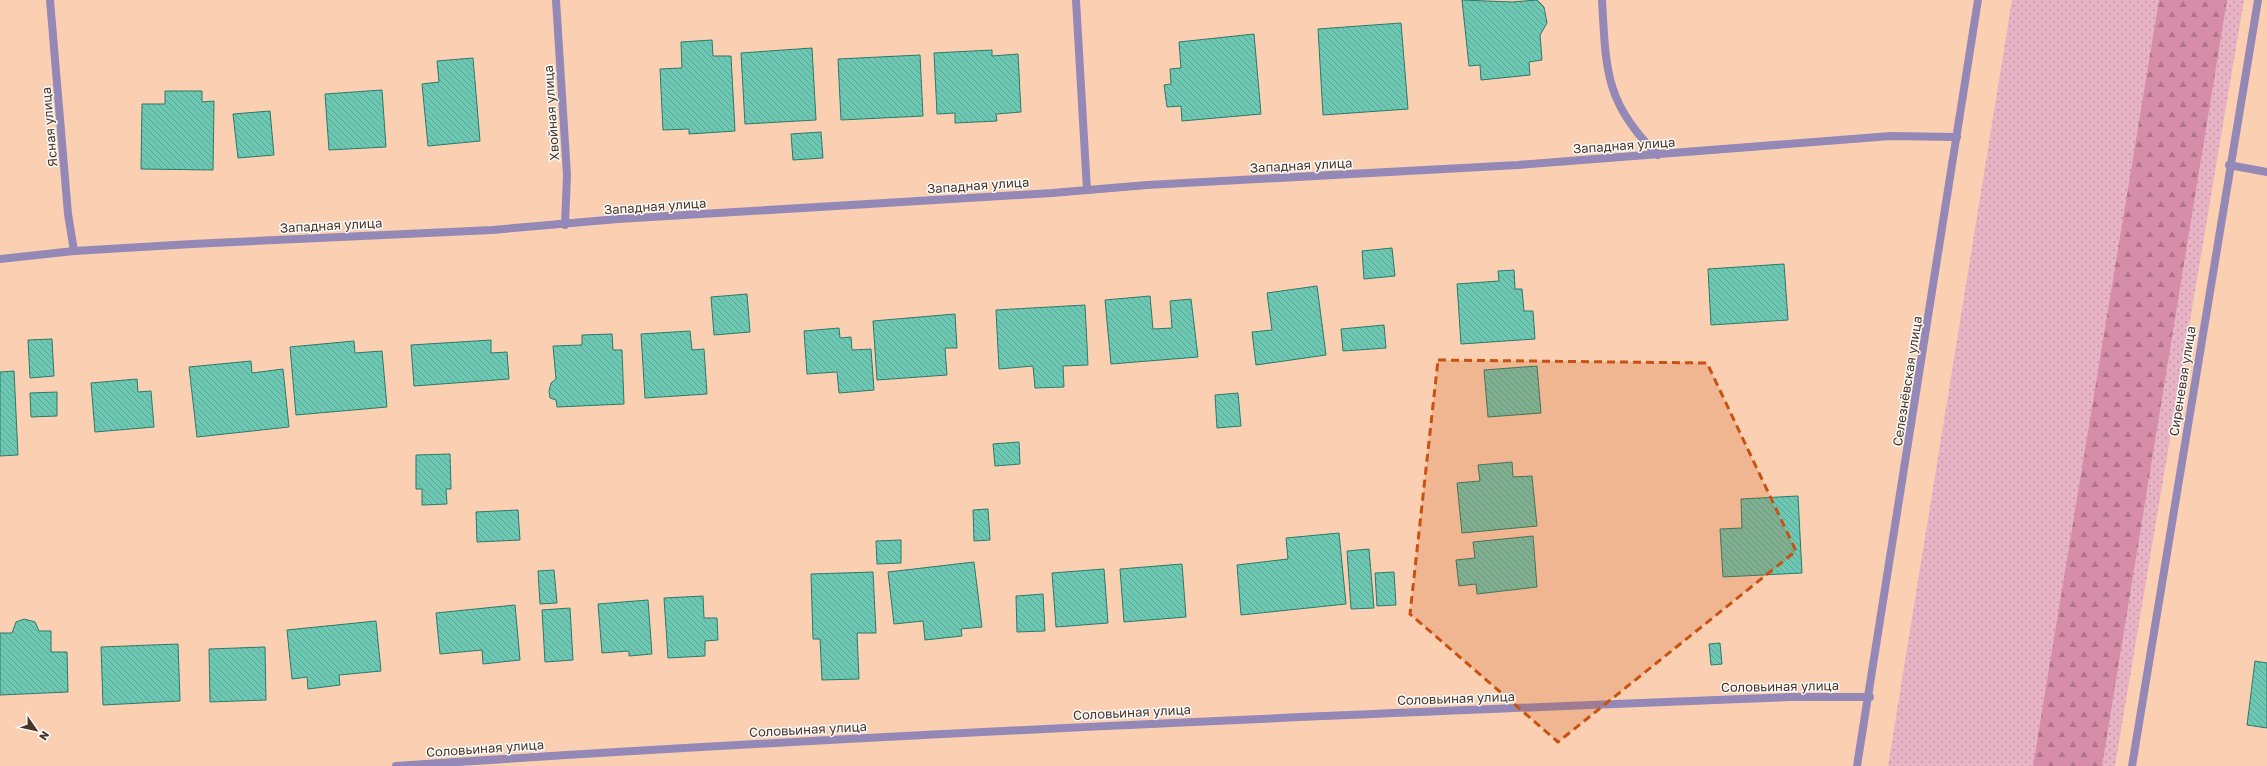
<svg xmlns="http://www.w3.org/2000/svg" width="2267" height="766" font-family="'Golos Text',sans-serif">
<defs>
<pattern id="grass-dots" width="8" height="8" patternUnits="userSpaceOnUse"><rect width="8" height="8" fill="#e8b4c5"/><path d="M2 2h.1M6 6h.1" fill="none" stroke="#be93a0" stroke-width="1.8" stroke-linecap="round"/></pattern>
<pattern id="forest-firs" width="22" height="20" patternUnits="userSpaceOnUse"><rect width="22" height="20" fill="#d68da7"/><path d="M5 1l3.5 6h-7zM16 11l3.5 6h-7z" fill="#b07488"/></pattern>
<pattern id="building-back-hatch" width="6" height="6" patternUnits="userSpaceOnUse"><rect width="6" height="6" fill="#6dc9b3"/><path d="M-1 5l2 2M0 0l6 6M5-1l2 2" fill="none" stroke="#5ca491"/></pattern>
</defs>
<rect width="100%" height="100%" fill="#fbd0b2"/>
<path fill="url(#grass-dots)" d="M2012 0H2244L2115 766H1888Z"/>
<path fill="url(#forest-firs)" d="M2159 0H2227L2102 766H2033Z"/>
<path fill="url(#building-back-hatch)" stroke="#2d7969" d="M1462 0 1512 2 1537 0 1544 7 1547 23 1540 35 1542 60 1529 62 1530 75 1481 80 1480 65 1469 66Z
M1401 23 1408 109 1323 115 1318 29Z
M1254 34 1261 114 1182 121 1181 106 1167 107 1164 85 1171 84 1170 69 1181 68 1179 42Z
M712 40 713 56H731L735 131 689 134V129L663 130 660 69 682 68 681 42Z
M812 48 816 120 745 124 741 53Z
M992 50V56L1018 54 1021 112 996 114 997 121 955 123V113L937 114 934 53Z
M920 55 923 116 841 120 838 59Z
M473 58 480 141 428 146 422 84 439 82 437 61Z
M382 90 386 147 329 150 325 94Z
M165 91H202V102L214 101 213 170 141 169 142 104H165Z
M270 111 274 155 238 158 233 114Z
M821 132 823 158 793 160 791 134Z
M1392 248 1395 276 1364 279 1362 251Z
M1784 264 1788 320 1711 325 1708 269Z
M1514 270 1515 289H1522L1524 311H1533L1535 339 1461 344 1457 284 1499 281 1498 271Z
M1317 286 1326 355 1256 365 1252 332 1272 330 1267 293Z
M747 294 750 332 714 335 711 297Z
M1150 296 1153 329 1172 328 1170 301 1191 299 1198 357 1111 364 1105 300Z
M1085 305 1088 365 1063 366 1064 387 1035 388 1033 366 999 369 996 310Z
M955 314 957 348H945L947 375 877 380 873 321Z
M1384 325 1386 348 1343 351 1341 329Z
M839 328 840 338 851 337 852 350 871 349 874 390 839 393 837 372 807 374 804 331Z
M690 331 692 350 704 349 707 394 645 398 641 334Z
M612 334 613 350H622L624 404 557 407 556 400 550 398 549 391 551 383 556 379 553 346 582 345V335Z
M52 339 54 376 30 378 28 340Z
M491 340V353L507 352 509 379 414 386 411 345Z
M354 341 355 353 382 351 387 407 296 415 290 347Z
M251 361 252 373 283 369 289 427 197 437 189 367Z
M1537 366 1541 413 1488 417 1484 370Z
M14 371 18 455 0 456V372Z
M137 379 138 392 151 391 154 427 95 432 91 383Z
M57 392V416L31 417 30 393Z
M1238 393 1241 426 1217 428 1215 395Z
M1019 442 1020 464 995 466 993 444Z
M450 454 451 489H446L447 504 422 505V489H416V455Z
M1512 462 1513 477 1532 476 1537 526 1462 533 1457 483 1480 481 1478 465Z
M1798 496 1802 573 1723 577 1720 529 1742 528 1741 499Z
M988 509 990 540 974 541 973 510Z
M518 510 520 540 477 542 476 512Z
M1339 533 1346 604 1241 615 1237 565 1288 559 1286 538Z
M1533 536 1537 587 1477 594 1476 584 1459 586 1456 560 1475 558 1473 542Z
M901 540V563L877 564 876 541Z
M1369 549 1374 608 1351 609 1347 551Z
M974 562 982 627 961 629 962 636 925 640 923 621 894 624 888 572Z
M1182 564 1186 617 1124 622 1120 569Z
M1104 569 1108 623 1056 627 1052 573Z
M554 570 557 603 540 604 538 571Z
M873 572 876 633H857L859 679 822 680 820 639H813L811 574Z
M1394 572 1396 605 1377 606 1375 573Z
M1043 594 1045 631 1017 632 1016 596Z
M703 596 704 618H717L718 640 705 641V656L668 658 664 598Z
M648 600 652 654 629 656V651L602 653 598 604Z
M515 605 520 660 483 664 482 650 440 654 436 613Z
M570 608 573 660 545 662 542 610Z
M24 619 35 622 39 631H51V652H67L68 692 0 695V633H12L16 622Z
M376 621 381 671 339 675 340 685 308 689 307 677 292 679 287 630Z
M1720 643 1722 664 1711 665 1709 644Z
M178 644 180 701 103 705 101 647Z
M265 647 266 700 210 702 209 649Z
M2255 661 2267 663V728L2247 725Z"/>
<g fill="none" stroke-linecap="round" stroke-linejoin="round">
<path stroke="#9488b6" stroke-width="8" d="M1076 0 1087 190
M1602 0C1606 70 1605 104 1658 155"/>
<path stroke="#9488b6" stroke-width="8" d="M50 0 68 214 74 251
M556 0 567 175 565 225
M2229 165 2267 172
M0 259 74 251 192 244 492 230 618 219 1052 193 1147 185 1518 165 1891 136 1957 137
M396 766C861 735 1326 715 1791 697H1870
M2132 766 2258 0"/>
<path stroke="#9488b6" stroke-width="8" d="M1857 766 1978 0"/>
</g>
<path fill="#c85211" fill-opacity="0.2" stroke="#c85211" stroke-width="3" stroke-dasharray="8 5" stroke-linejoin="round" d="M1438 360 1707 363 1796 551 1558 742 1410 614Z"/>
<g text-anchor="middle" stroke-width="3" stroke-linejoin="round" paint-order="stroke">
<g font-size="13" fill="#493425" stroke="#fbfbfb">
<text transform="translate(551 113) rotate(-94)" y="5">Хвойная улица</text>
<text transform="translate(49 127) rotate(-95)" y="5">Ясная улица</text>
<text transform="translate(1624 145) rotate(-4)" y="5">Западная улица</text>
<text transform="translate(1301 165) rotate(-3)" y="5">Западная улица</text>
<text transform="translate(978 185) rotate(-4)" y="5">Западная улица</text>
<text transform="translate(655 206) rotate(-4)" y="5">Западная улица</text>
<text transform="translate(331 225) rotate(-3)" y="5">Западная улица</text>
<text transform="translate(1907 381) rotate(-81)" y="5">Селезнёвская улица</text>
<text transform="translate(2182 381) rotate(-81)" y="5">Сиреневая улица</text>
<text transform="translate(1780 686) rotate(-1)" y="5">Соловьиная улица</text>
<text transform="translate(1456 698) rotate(-2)" y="5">Соловьиная улица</text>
<text transform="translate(1132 712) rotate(-3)" y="5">Соловьиная улица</text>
<text transform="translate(808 729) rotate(-3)" y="5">Соловьиная улица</text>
<text transform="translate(485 748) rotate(-4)" y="5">Соловьиная улица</text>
</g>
</g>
<g transform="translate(36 730) rotate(124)" stroke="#fbfbfb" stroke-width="3" paint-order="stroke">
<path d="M0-3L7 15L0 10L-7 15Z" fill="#493425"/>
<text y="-6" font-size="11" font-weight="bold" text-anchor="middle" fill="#493425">N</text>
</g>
</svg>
